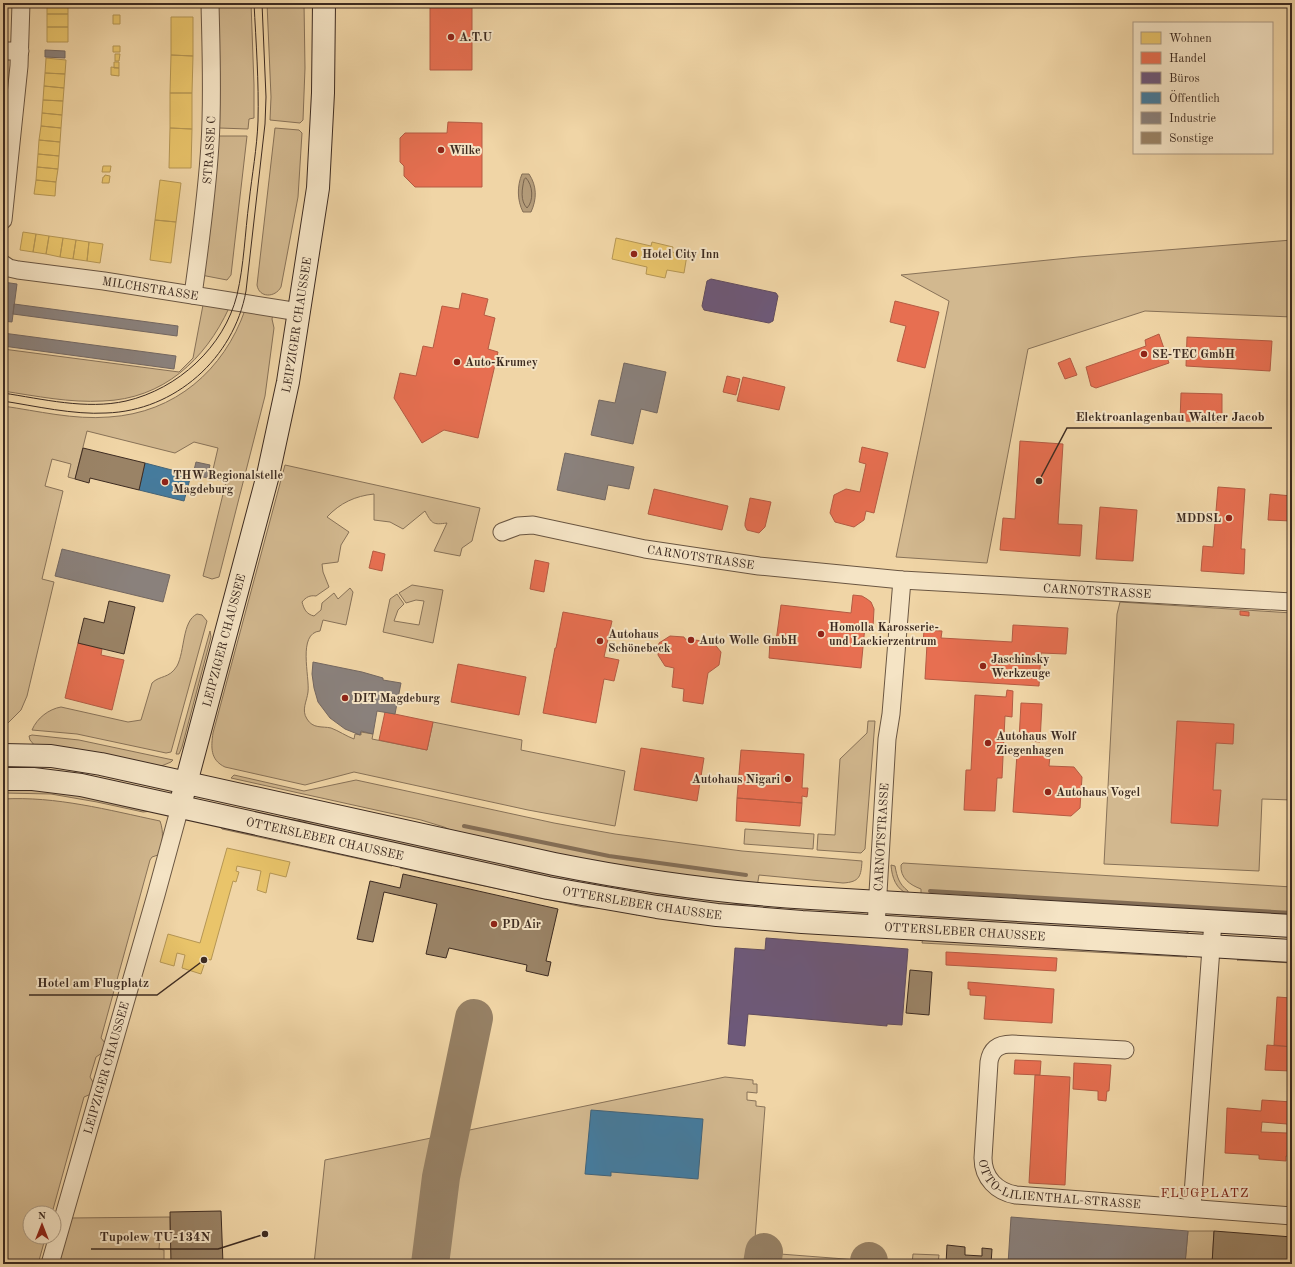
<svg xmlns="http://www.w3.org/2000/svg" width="1295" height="1267" font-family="'Old Standard TT',serif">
<rect width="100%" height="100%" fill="#f0d5a6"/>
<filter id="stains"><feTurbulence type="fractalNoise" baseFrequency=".005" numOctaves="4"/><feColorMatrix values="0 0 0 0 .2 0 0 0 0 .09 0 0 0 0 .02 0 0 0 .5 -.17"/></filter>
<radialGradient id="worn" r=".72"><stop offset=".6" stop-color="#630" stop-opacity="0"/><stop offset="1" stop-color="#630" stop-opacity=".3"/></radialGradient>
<path fill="#d2b88f" stroke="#887258" d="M216 3H251L254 85V118L249 119 248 129 219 128Z
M267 3H304L305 68 303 120 300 123 270 120 271 97Z
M275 128 299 130 302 133 298 197 281 287C275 298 259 298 257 285Z
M218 136H247L231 275 227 280 201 275Z
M1292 240V317L1145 311 1028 349 987 563 896 557 949 301 901 275 1078 257Z
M203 305 229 308C205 360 163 399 103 401 70 403 36 396 3 391V349L179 372 193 358Z
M245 310 273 314 272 319 274 328 265 396 219 577 212 579 203 576 226 482 211 478 218 448 194 442 175 453 87 431 75 479 68 477 71 464 52 459 45 486 63 491 42 579 54 582 27 696 21 710 6 725 3 726V406C38 411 74 420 109 417 175 413 224 370 245 310Z
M285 465 480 508 472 541 462 548 460 556 434 551 447 523C433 525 432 524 425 511L403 529 390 522 374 520V494C355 496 340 503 327 517L349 532 341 545 338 562 322 564 323 572 329 587 316 596C310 595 306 597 302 602 304 609 306 614 314 616L321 610 322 603 334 593 338 599 350 588 353 592 346 625 323 620 320 631C297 633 310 677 308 692 307 701 301 710 307 719 313 729 322 726 331 728 339 731 346 736 354 739L355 734 361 735V732L373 734 372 739 427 750 433 722 522 740 521 750 625 771 615 826 528 810 354 772 305 785 225 767C210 760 211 747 213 733Z
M412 585 443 590 433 643 383 632 390 599 397 594 404 604 398 610 394 621 419 625 424 601 416 600 406 603 399 593Z
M1120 602 1292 613V800L1262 799 1259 871 1104 864 1117 614Z
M197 614 202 615 207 621 171 752 166 753 77 734 32 730C37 718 49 709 61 707L128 722 141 720 152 683C160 675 169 679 177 666 185 651 182 621 197 614Z
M210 631 211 637 182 747 179 754H176Z
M868 721H875L865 849 861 853 817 850 818 834 835 835 840 759 867 733Z
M32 735 79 740 173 760 171 762 159 767 35 746 30 740 29 736Z
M234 775 304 791 356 780 554 823 615 834 742 851 862 861C861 876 860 882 843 883L759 875 757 887 679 877 466 837 444 827 421 820 231 778Z
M3 786 44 787 153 811 143 812 97 802 51 794 3 793Z
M3 799C56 796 108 810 160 821 164 832 163 844 158 855L152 857 150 860 101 1038 105 1043 102 1053 96 1057 90 1077 94 1084 91 1094 84 1097 52 1213H30V1237H49L45 1239 38 1264H3Z
M225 806 286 819 336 825 763 905 708 904 615 892Z
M220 826 393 861 392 866 222 829Z
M745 829 814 834 813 849 744 844Z
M903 863 1292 887V918L921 898V889C910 885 900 878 901 865Z
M891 865 895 866C897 877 899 884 908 891V894C896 889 892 878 891 865Z
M401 866 637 911V915L617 909 583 907 400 868Z
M921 912 1183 930 1192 935 921 922Z
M923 937 1181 954 1187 957 922 943Z
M1245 957 1292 958V963L1237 960Z
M725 1077 753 1080V1084H757V1093L747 1092V1100L756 1101V1106L765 1107 754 1252 858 1260V1264H314L325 1160Z
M170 1217V1236H160L159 1249 164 1250V1264H57L70 1218Z
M1188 1231H1214L1212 1264H1185Z
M913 1254 939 1255 938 1264H912Z"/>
<path fill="#b39b79" stroke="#846e56" d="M522 174H529C537 186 537 199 531 212H523C517 200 517 186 522 174Z"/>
<path fill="#e9c46a" stroke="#b59654" d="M47 3H68V14H47Z
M47 14H68V27H47Z
M113 15H120V24H113Z
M171 17H193V56L171 55Z
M47 27H68V42H47Z
M113 46H120V52H113Z
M115 54H120L119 61H115Z
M171 55 193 56 192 93H170Z
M46 58 66 60 65 74 45 73Z
M114 62H119V68H114Z
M111 67 119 68V76L111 75Z
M45 73 65 74 64 88 44 86Z
M44 86 64 88 63 101 43 100Z
M170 93H192V129L170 128Z
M43 100 63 101 62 115 42 113Z
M42 113 62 115 61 128 41 126Z
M41 126 61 128 60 142 39 140Z
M170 128 192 129 191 168H169Z
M39 140 60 142 59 156 38 154Z
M38 154 59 156 58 169 37 167Z
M103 166H111L110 172H102Z
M37 167 58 169 56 182 36 180Z
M105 175 110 176 109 183H102L103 177H104Z
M36 180 56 182 55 196 34 194Z
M160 180 181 183 176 222 155 220Z
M155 220 176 222 171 263 150 260Z
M23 232 36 234 33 252 20 250Z
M36 234 49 236 46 254 33 252Z
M49 236 63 238 60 257 46 254Z
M63 238 76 240 73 259 60 257Z
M616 238 651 246 652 242 673 247 672 252 687 255 684 273 667 270 665 278 646 274 647 267 612 259Z
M76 240 89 242 87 261 73 259Z
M89 242 103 244 100 263 87 261Z
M227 848 290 862 286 877 270 873 266 893 257 890 261 871 237 866 236 871 239 872 236 882 233 881 211 960 206 959 201 974 182 968 185 955 177 953 174 966 160 962 168 934 200 943Z"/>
<path fill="#e76f51" stroke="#b45b43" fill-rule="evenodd" d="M430 3H472V70H430Z
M448 122 482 123V187H415L404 176V166L400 162V138L405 133H447Z
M462 293 488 299 484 315 495 318 488 349 498 352 478 438 444 430 422 443 394 398 400 373 416 376 423 346 433 348 442 306 459 309Z
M895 301 939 312 925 368 897 361 906 326 890 322Z
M1159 334 1169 363 1096 388 1091 386 1086 367 1146 346 1145 340Z
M1187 337 1272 341 1270 371 1186 366Z
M1070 358 1077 375 1065 379 1058 363Z
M727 376 740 379 736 395 723 392Z
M743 377 785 387 779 410 737 401Z
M1181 393 1222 394V422L1180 421Z
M1020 441 1063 444 1058 524 1082 525 1080 556 1000 550 1003 518 1015 519Z
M862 447 888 453 874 513 866 511 864 520 854 527 835 522 830 513 834 495 846 489 860 492 866 464 859 462Z
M1218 487 1245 489 1241 549H1245L1244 574 1201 571 1203 546 1213 547Z
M654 489 728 506 722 530 648 514Z
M1270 494 1292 496V521L1268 520Z
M750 498 771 502 765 527 759 533 747 530 745 526V523Z
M1100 507 1137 510 1133 561 1096 559Z
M373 551 385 554 382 571 369 568Z
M1292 551V573H1290Z
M535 560 549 563 544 592 530 589Z
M853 595 862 596 867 599 871 602 874 609 873 627 865 626 861 668 769 658 770 641H776L781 605 851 613Z
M1240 611 1249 612V616L1240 615Z
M563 612 612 621 604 657 619 660 614 681 604 679 596 723 543 713 555 648H556Z
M1013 625 1068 628 1066 654 1041 653 1039 686 925 679 927 644H923L924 630 942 631 941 638 1012 642Z
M670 636 684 637 685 639 713 642 721 652 719 665 708 673 703 704 683 701 684 689 672 687 674 668 665 666 658 655 659 643Z
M78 643 102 649 101 655 124 660 112 710 65 698Z
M458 664 526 677 519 715 451 702Z
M1007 690 1013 691 1012 717 1005 716 1002 778H997L995 811 964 810 966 770H971L975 695 1006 697Z
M1021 703 1042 704 1040 742 1019 740Z
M385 712 433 722 427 750 379 740Z
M1177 721 1234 724 1233 744 1216 743 1213 790H1221L1218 826 1171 823Z
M641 748 704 758 697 801 634 790Z
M741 750 804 754 802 788H808L807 797 802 796V803L737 798Z
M1017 754 1050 756 1049 766 1074 767 1082 777 1080 808 1071 816 1013 812Z
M737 798 802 803 800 826 736 821Z
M946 952 1057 958 1056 971 946 965Z
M968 982 1054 989 1052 1023 984 1019 986 996 970 995V989H968Z
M1277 997 1292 998V1047L1274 1045Z
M1267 1045 1292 1047V1071L1265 1070Z
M1015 1060 1041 1061 1040 1075 1014 1074Z
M1074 1063 1111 1065 1109 1091H1107L1106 1101 1098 1100V1091L1073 1089Z
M1035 1075 1070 1077 1065 1185 1029 1183Z
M1262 1100 1292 1102V1156H1286V1161L1259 1159V1155L1225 1153 1227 1108 1261 1111ZM1262 1122 1287 1124V1133L1261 1132Z"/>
<path fill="#6d597a" stroke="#5f4b5f" d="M711 279 776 293 778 296 773 321 769 323 704 310 702 306 707 281Z
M766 938 908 949 902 1025 887 1024V1026L748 1014 745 1046 728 1044 735 948 765 950Z"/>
<path fill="#457b9d" stroke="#436378" d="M145 463 191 475 184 501 139 490Z
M591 1110 703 1119 698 1179 611 1172V1176L585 1174Z"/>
<path fill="#8a817c" stroke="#736761" d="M45 50 65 51V58L45 57Z
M3 282 17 284 12 322 3 321Z
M14 304 178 326 177 336 13 314Z
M3 333 176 356 174 369 3 346Z
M624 363 666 372 657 413 641 409 633 444 591 435 599 400 615 403Z
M565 453 634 467 629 489 608 485 605 500 557 490Z
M196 462 210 465 207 478 193 474Z
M62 549 170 575 163 602 55 576Z
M313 662 362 672 383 678V680L401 683 395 714 377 711 373 734 361 731 360 735 345 729 330 718 318 702 314 688 312 674Z
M1011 1217 1188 1231 1185 1264H1008Z"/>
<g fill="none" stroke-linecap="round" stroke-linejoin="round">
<path stroke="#78634d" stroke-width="1" d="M526 178C533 185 534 201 527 208 520 201 522 189 524 180Z"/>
<path stroke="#846e56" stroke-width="4" d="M464 826 609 856 746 875
M930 891 1292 913"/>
<path stroke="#968064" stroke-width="38" d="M430 1264 441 1177 474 1018
M762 1264 764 1252
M869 1264V1261"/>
</g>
<path fill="#9a8366" stroke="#3d2b21" d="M83 448 145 463 139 490 90 478 89 483 75 479Z
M109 601 135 607 124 654 78 643 84 618 104 623Z
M403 874 558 909 546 961 551 962 548 976 526 971 527 965 449 948 446 958 426 954 437 904 384 892 373 942 357 939 370 881 400 888Z
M910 970 932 972 929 1015 906 1013Z
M221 1211 223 1264H171L170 1212Z
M1214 1231 1292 1237V1264H1212Z
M947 1245 965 1247V1255L982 1256V1248L992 1249 991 1264H981V1262L964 1261V1264H946Z"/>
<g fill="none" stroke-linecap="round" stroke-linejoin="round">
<defs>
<g id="street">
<path d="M3 51H20"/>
<path d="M3 220 19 66 21 3"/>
<path id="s1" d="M3 264 9 268 18 270 104 281 299 312"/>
<path id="s2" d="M193 295C200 245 207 194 210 144 213 97 211 50 210 3"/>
<path id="s3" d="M502 532 518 526 533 525 645 549 759 566 902 580 1292 602"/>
<path id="s4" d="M876 927 887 739 891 714 902 580"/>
<path id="s5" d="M1125 1050 1012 1044C999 1044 991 1049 989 1062L983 1158C983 1178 997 1192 1016 1195L1292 1216"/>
<path d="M1192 1208 1213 921"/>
<path id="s6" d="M50 1264 156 895 180 807"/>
</g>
<g id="secondary">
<path d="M3 755 51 756 101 764 554 864C639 881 725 893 811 898L1292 926"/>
<path id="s7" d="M3 779H33L81 785 548 888 657 907 717 915 802 922 1292 951"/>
<path id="s8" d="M182 798 268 475 288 382 318 188 323 93 324 3"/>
</g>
</defs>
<use href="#street" stroke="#6a5642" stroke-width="19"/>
<use href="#secondary" stroke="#3d2b21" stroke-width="24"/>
<use href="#street" stroke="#f5e4c5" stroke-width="17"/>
<use href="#secondary" stroke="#f5e4c5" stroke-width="22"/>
<path stroke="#3d2b21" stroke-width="1" d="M3 393C43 399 86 410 126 401 178 389 224 347 237 295 244 265 245 233 249 202 252 175 257 148 258 121 259 82 256 42 254 3
M3 401C35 406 74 415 106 413 175 411 234 358 246 291L265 124 266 97 262 3"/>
</g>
<g fill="#8f2418" stroke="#f5e4c5" stroke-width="1.5">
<circle cx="451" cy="37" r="4"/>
<circle cx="441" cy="150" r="4"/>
<circle cx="634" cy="254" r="4"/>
<circle cx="1144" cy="354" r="4"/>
<circle cx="457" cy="362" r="4"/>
<circle cx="165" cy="482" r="4"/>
<circle cx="1229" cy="518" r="4"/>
<circle cx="821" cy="634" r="4"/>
<circle cx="691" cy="640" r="4"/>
<circle cx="600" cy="641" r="4"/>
<circle cx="983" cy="666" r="4"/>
<circle cx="345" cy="698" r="4"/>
<circle cx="988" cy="743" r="4"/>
<circle cx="788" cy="779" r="4"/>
<circle cx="1048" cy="792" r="4"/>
<circle cx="494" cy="924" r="4"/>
</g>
<g text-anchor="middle" stroke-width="4" stroke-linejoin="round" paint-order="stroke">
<g font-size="12" font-weight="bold" fill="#3d2b21" stroke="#f5e4c5" text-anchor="start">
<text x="459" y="41">A.T.U</text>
<text x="449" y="154">Wilke</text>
<text x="642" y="258">Hotel City Inn</text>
<text x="1152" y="358">SE-TEC GmbH</text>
<text x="465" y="366">Auto-Krumey</text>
<text x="173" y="479">THW Regionalstelle<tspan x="173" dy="14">Magdeburg</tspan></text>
<text x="1221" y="522" text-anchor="end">MDDSL</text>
<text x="829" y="631">Homolla Karosserie-<tspan x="829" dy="14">und Lackierzentrum</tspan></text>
<text x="608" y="638">Autohaus<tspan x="608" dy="14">Schönebeck</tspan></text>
<text x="699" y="644">Auto Wolle GmbH</text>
<text x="991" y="663">Jaschinsky<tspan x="991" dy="14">Werkzeuge</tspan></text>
<text x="353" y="702">DIT Magdeburg</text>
<text x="996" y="740">Autohaus Wolf<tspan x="996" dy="14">Ziegenhagen</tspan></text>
<text x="780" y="783" text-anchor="end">Autohaus Nigari</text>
<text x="1056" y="796">Autohaus Vogel</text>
<text x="502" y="928">PD Air</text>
</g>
<g font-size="12" fill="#3d2b21" stroke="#f5e4c5">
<text dy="4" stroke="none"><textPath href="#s2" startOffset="146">STRASSE C</textPath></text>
<text dy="4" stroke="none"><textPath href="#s1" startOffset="150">MILCHSTRASSE</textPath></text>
<text dy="4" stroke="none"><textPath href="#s8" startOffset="487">LEIPZIGER CHAUSSEE</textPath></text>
<text dy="4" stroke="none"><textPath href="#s3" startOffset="203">CARNOTSTRASSE</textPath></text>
<text dy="4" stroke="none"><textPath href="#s3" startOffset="601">CARNOTSTRASSE</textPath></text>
<text dy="4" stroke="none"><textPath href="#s8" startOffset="163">LEIPZIGER CHAUSSEE</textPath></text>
<text dy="4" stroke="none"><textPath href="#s4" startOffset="90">CARNOTSTRASSE</textPath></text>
<text dy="4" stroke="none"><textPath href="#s7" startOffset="328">OTTERSLEBER CHAUSSEE</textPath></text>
<text dy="4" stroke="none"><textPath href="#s7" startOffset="652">OTTERSLEBER CHAUSSEE</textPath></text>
<text dy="4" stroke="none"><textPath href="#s7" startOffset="976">OTTERSLEBER CHAUSSEE</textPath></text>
<text dy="4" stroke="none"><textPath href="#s6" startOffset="204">LEIPZIGER CHAUSSEE</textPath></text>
<text dy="4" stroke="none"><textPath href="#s5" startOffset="332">OTTO-LILIENTHAL-STRASSE</textPath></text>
</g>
<g font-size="13" letter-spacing="1" fill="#7a1f14" stroke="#f5e4c5">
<text x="1205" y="1197">FLUGPLATZ</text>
</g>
</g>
<path fill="none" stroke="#3d2b21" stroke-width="1.5" d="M1039 481L1067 428H1272M204 960L157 995H29M265 1234L218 1249H91"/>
<g fill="#3d2b21" stroke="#f5e4c5" stroke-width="1.5">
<circle cx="1039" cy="481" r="4"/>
<circle cx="204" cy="960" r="4"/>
<circle cx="265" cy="1234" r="4"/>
</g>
<g font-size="13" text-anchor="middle" font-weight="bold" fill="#3d2b21" stroke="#f5e4c5" stroke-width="4" stroke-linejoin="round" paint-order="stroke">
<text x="1170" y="421">Elektroanlagenbau Walter Jacob</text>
<text x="93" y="987">Hotel am Flugplatz</text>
<text x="155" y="1241">Tupolew TU-134N</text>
</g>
<rect width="1295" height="1267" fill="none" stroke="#f0d5a6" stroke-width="16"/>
<rect x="4" y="4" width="1287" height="1259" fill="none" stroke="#3d2b21" stroke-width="2"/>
<rect x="8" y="8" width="1279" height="1251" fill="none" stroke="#3d2b21"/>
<rect x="1133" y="22" width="140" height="132" fill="#f5e4c5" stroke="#ab9a83"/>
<rect x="1141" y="32" width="20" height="12" fill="#e9c46a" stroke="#ab9a83"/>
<text x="1169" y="42" font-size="12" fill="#3d2b21">Wohnen</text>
<rect x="1141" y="52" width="20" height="12" fill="#e76f51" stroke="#ab9a83"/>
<text x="1169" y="62" font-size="12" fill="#3d2b21">Handel</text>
<rect x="1141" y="72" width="20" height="12" fill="#6d597a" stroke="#ab9a83"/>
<text x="1169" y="82" font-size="12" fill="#3d2b21">Büros</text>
<rect x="1141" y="92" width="20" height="12" fill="#457b9d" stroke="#ab9a83"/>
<text x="1169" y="102" font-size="12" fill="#3d2b21">Öffentlich</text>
<rect x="1141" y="112" width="20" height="12" fill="#8a817c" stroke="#ab9a83"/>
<text x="1169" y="122" font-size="12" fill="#3d2b21">Industrie</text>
<rect x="1141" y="132" width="20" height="12" fill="#9a8366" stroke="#ab9a83"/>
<text x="1169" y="142" font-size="12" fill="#3d2b21">Sonstige</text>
<g transform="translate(42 1225)"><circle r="19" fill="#f5e4c5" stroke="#ab9a83"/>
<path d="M0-3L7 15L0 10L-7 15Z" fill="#8f2418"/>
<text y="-6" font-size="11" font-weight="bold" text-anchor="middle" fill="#3d2b21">N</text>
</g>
<rect width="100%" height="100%" filter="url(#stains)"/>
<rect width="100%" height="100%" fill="url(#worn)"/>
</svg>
